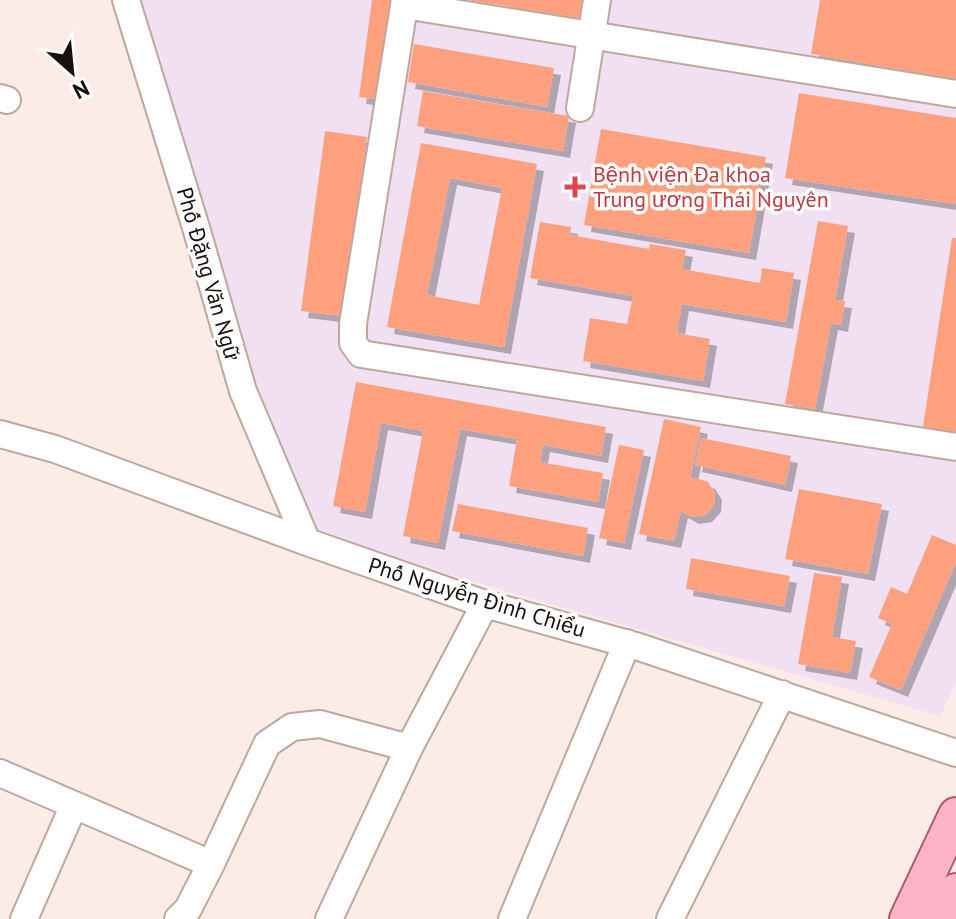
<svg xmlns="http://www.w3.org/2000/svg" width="956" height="919" font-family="'PT Sans',sans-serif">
<defs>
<filter id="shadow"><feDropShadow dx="7" dy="7" stdDeviation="0" flood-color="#0004"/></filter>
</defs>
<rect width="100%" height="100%" fill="#fcece7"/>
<path fill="#f0e0f2" d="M139 0H956V682L940 716 314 536 248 374Z"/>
<path fill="#ffa17e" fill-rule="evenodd" filter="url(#shadow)" d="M372 0H396L383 100 359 97Z
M467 0H583L580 18Z
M820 0H956V79L811 54Z
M414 44 554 68 547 107 408 82Z
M423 91 569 116 563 151 417 126Z
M799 93 956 118V204L785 178Z
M601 129 766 157 749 253 584 225Z
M325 131 367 137 342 316 301 311Z
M421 143 537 164 504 347 387 327ZM450 178 502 188 479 305 427 295Z
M818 221 848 226 835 300 845 301 841 325 831 323 815 409 785 404Z
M540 222 571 227 570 235 649 249 650 244 686 250 682 269 760 283 762 268 794 273 786 322 682 304 677 333 710 339 703 381 583 361 590 318 627 324 633 296 530 278Z
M952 238H956V438L922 433Z
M356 382 606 427 601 456 543 445 540 462 603 473 598 502 509 486 517 439 460 429 438 543 403 536 423 431 381 423 365 512 333 506Z
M664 419 701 427 690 479 696 478 708 482 715 493 714 505 705 515 692 517 681 511 674 541 639 534Z
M701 438 791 456 785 485 695 465Z
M619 445 644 450 624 543 599 538Z
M799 489 882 504 868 574 785 559Z
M458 504 588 528 583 556 452 531Z
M932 535 956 545V562L901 690 869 677 892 624 878 618 891 587 907 594Z
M691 558 790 576 784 606 686 589Z
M814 573 842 577 832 637 856 641 850 673 798 664Z"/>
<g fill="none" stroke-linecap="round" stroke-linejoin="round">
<defs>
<path id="minor" d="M126 0 197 231 243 391 307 542
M405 0 353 324V343L361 354 956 447
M404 5 956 94
M0 98 7 100
M580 108 597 0
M0 434 55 449 307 542 485 604 639 647 956 753
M0 773 211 864 267 744 292 727 320 724 409 748
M24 919 74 805
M178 919 188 909 211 864
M329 919 409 748 485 604
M512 919 627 643
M670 919 782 694"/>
<path id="major" d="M907 919 956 815
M943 919 956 891"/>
</defs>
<use href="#minor" stroke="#bfa79e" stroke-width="30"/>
<use href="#major" stroke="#ae5a6e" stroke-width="38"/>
<use href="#minor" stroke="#fff" stroke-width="26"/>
<use href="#major" stroke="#feb4c7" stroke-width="34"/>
</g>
<path fill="#e0444e" stroke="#fff" stroke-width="3" d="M571 175h8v8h8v8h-8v8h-8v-8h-8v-8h8z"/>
<g text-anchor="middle" stroke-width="7" stroke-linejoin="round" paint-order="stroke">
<g font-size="22" fill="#be3a42" stroke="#fff" text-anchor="start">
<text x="593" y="182">Bệnh viện Đa khoa<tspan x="593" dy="25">Trung ương Thái Nguyên</tspan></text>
</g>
<g font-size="22" fill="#18100d" stroke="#fff">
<text transform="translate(209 274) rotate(74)" y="8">Phố Đặng Văn Ngữ</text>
<text transform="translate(477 597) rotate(17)" y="8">Phố Nguyễn Đình Chiểu</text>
</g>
</g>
<g transform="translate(72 72) rotate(153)" stroke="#ffffff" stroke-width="6" paint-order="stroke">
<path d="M0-6L14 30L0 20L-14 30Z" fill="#18100d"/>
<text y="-12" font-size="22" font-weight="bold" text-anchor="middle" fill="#18100d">N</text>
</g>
</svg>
